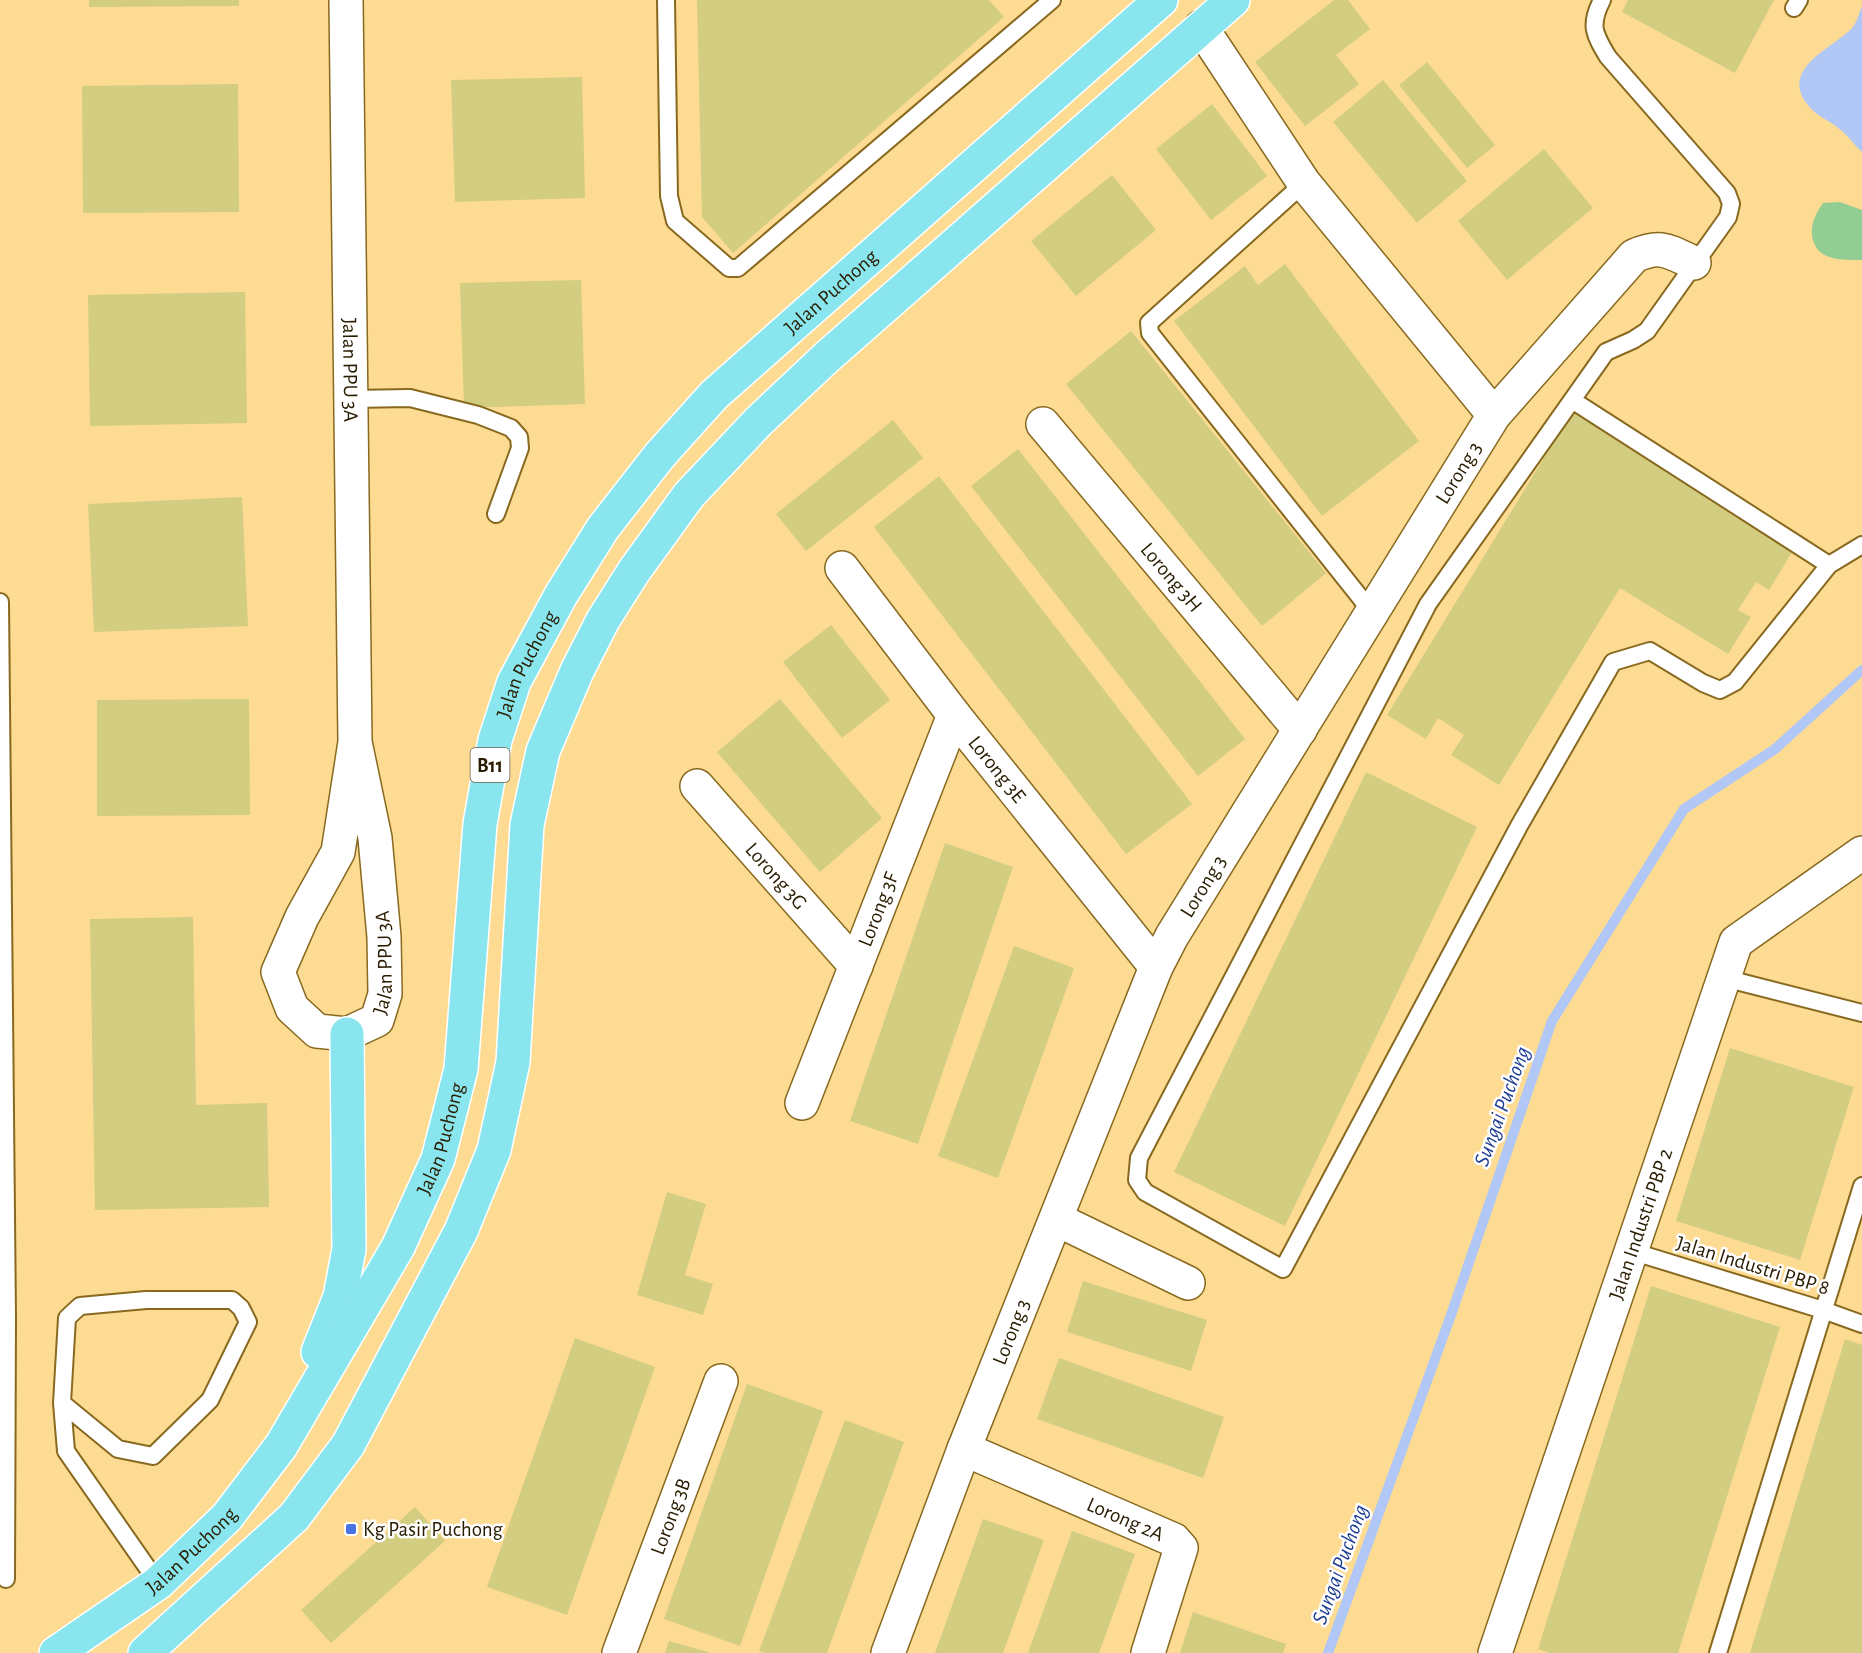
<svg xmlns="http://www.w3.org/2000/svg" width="1862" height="1653" font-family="'Alegreya Sans',sans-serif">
<rect width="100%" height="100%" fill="#fddb93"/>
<path fill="#92cd93" d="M1840 202 1862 210V260C1841 260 1815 261 1812 235 1811 223 1816 213 1823 203Z"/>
<path fill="#b1c7f6" d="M1862 6V152C1855 146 1850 138 1843 132 1832 121 1816 117 1807 104 1780 67 1834 48 1853 27 1857 22 1859 13 1862 6Z"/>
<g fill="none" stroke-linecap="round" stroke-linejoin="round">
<path stroke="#b1c7f6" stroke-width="10" d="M1328 1653 1451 1315 1552 1021 1684 809 1775 749 1862 670"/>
</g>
<path fill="#d2cd81" d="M89 0H239V6L89 7Z
M697 0H989L1004 17 733 253 702 217Z
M1334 0H1348L1370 29 1336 55 1359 84 1305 126 1255 62Z
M1628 0H1774L1735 73 1622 12Z
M1427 62 1495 145 1467 168 1399 85Z
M582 77 585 198 455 202 451 80Z
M1383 80 1467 181 1417 223 1333 122Z
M238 84 239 212 83 213 82 86Z
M1212 104 1267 176 1211 220 1156 149Z
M1544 149 1593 208 1507 280 1458 221Z
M1112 175 1156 230 1076 296 1031 241Z
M1285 264 1419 441 1322 516 1174 321 1245 266 1258 285Z
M581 280 585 404 464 408 460 283Z
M245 292 247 423 90 426 88 295Z
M1131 331 1326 573 1262 626 1066 384Z
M1572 412 1794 549 1769 590 1756 582 1738 610 1751 617 1728 654 1620 588 1499 785 1451 755 1464 735 1438 718 1426 739 1387 715Z
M893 420 923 458 806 551 776 514Z
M1018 449 1245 739 1198 776 971 486Z
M939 476 1192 804 1126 854 874 527Z
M242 497 248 626 94 632 88 504Z
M831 625 890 700 842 738 783 662Z
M249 699 250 815 97 816V700Z
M780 699 882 818 820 872 717 752Z
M1366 772 1477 827 1285 1226 1174 1172Z
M945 843 1013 867 918 1144 850 1121Z
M193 917 196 1105 267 1103 269 1207 95 1210 90 919Z
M1014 946 1074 968 998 1178 938 1156Z
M1730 1048 1854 1087 1800 1260 1676 1221Z
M667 1192 706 1204 685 1275 713 1284 703 1315 637 1295Z
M1083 1281 1207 1320 1191 1371 1067 1332Z
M1651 1286 1780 1327 1678 1653H1550L1538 1649Z
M575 1338 655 1367 567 1615 487 1587Z
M1845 1339 1862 1345V1653H1750Z
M1059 1358 1224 1417 1203 1478 1037 1419Z
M747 1384 823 1411 740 1646 664 1619Z
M845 1420 904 1442 827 1653H765L759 1651Z
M415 1507 445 1541 331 1643 301 1610Z
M983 1519 1044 1540 1003 1653H935Z
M1072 1531 1135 1554 1099 1653H1028Z
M1193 1612 1286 1644 1283 1653H1180Z
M669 1641 708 1652V1653H665Z"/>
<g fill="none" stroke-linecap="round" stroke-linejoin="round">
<defs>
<path id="lane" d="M666 0 669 196 675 221 729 268H738L1052 0
M1602 0C1589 25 1594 34 1608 57L1727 193 1731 204 1728 217 1647 331 1633 340 1606 352 1428 604 1139 1158 1137 1180 1145 1192 1283 1269 1519 826 1613 662 1650 651 1703 683 1720 690 1735 682 1829 565 1862 545
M1794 8 1799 0
M1304 183 1149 323 1150 333 1371 611
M351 399 410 398 478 415 511 428 519 437 520 448 496 514
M1572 400 1829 565
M0 602 7 1318 6 1579
M1724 978 1862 1013
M1631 1251 1823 1310 1862 1324
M62 1403 118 1449 153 1456 210 1400 248 1322 241 1308 232 1300H146L80 1306 67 1318 62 1403 66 1451 158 1583
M1718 1653 1862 1186"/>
<g id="street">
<path id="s1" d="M346 0 355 742 338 852 302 917 278 972 292 1008 317 1031 347 1034 377 1020 385 994 384 937 375 838 355 742"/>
<path d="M1201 27 1304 183 1494 415"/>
<path id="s2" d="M1043 424 1300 730"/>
<path id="s3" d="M842 568 954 715 1156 967"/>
<path id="s4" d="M697 786 856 966"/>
<path id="s5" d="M802 1103 954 715"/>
<path d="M1056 1219 1188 1283"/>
<path id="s6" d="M964 1449 1174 1540 1181 1548 1148 1653"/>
<path id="s7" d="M619 1653 721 1381"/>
<path id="s8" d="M888 1653 964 1449 1156 967 1172 936 1494 415 1634 256C1661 244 1668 251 1694 263"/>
<path id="s9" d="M1495 1653 1736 942 1862 853"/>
</g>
<g id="primary">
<path d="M318 1352 340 1297 349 1249 347 1034"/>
<path id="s10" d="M56 1653 158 1583 227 1517 281 1446 398 1247 438 1159 461 1069 480 824 495 740 514 682 561 595 603 528 660 455 714 395 1161 0"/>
<path d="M145 1653 294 1517 348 1445 461 1231 494 1150 513 1062 527 825 543 751 577 671 603 620 634 571 689 495 758 422 827 357 1233 0"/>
</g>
</defs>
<use href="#lane" stroke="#88691f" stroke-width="20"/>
<use href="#street" stroke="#88691f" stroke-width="36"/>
<use href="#primary" stroke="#fff" stroke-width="36"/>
<use href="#lane" stroke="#fff" stroke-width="16"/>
<use href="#street" stroke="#fff" stroke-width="33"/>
<use href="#primary" stroke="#89e5ee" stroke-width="33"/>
</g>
<rect fill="#4674e6" stroke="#fff" stroke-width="2" x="345" y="1523" width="12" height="12" rx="3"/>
<g text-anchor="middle" stroke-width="5" stroke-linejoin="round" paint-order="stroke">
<rect fill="#fff" stroke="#69604c" stroke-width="1.5" x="470.5" y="748" width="39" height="34" rx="4.5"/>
<g font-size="20" font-weight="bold" fill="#291c00">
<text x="490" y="772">B11</text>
</g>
<g font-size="21" fill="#291c00" stroke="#fff">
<text dy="7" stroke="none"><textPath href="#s10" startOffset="1628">Jalan Puchong</textPath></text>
<text dy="7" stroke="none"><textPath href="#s1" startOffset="370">Jalan PPU 3A</textPath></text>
<text dy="7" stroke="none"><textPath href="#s8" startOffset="1316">Lorong 3</textPath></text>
<text dy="7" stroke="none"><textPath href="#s2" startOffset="200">Lorong 3H</textPath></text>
<text dy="7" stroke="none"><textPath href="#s10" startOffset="1142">Jalan Puchong</textPath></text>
<text dy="7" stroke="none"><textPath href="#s3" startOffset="254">Lorong 3E</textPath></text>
<text dy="7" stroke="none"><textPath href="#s4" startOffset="120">Lorong 3G</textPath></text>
<text dy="7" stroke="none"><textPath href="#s8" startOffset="830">Lorong 3</textPath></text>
<text dy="7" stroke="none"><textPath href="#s5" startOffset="208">Lorong 3F</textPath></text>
<text dy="7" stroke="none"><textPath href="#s1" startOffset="1182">Jalan PPU 3A</textPath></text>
<text dy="7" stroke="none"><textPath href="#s10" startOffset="656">Jalan Puchong</textPath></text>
<text dy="7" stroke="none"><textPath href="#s9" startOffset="453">Jalan Industri PBP 2</textPath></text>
<text transform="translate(1753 1265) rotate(17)" y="7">Jalan Industri PBP 8</text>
<text dy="7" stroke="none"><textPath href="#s8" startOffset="344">Lorong 3</textPath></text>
<text dy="7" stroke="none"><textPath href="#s7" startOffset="146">Lorong 3B</textPath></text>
<text dy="7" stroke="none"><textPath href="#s6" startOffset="176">Lorong 2A</textPath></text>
<text dy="7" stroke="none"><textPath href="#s10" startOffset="170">Jalan Puchong</textPath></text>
</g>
<g font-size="21" fill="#291c00" stroke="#fff" text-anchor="start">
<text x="363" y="1536">Kg Pasir Puchong</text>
</g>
<g font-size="22" font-style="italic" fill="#1c3b92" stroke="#fff">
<text transform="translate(1501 1106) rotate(-70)" y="8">Sungai Puchong</text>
<text transform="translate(1339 1564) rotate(-70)" y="8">Sungai Puchong</text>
</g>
</g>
</svg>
